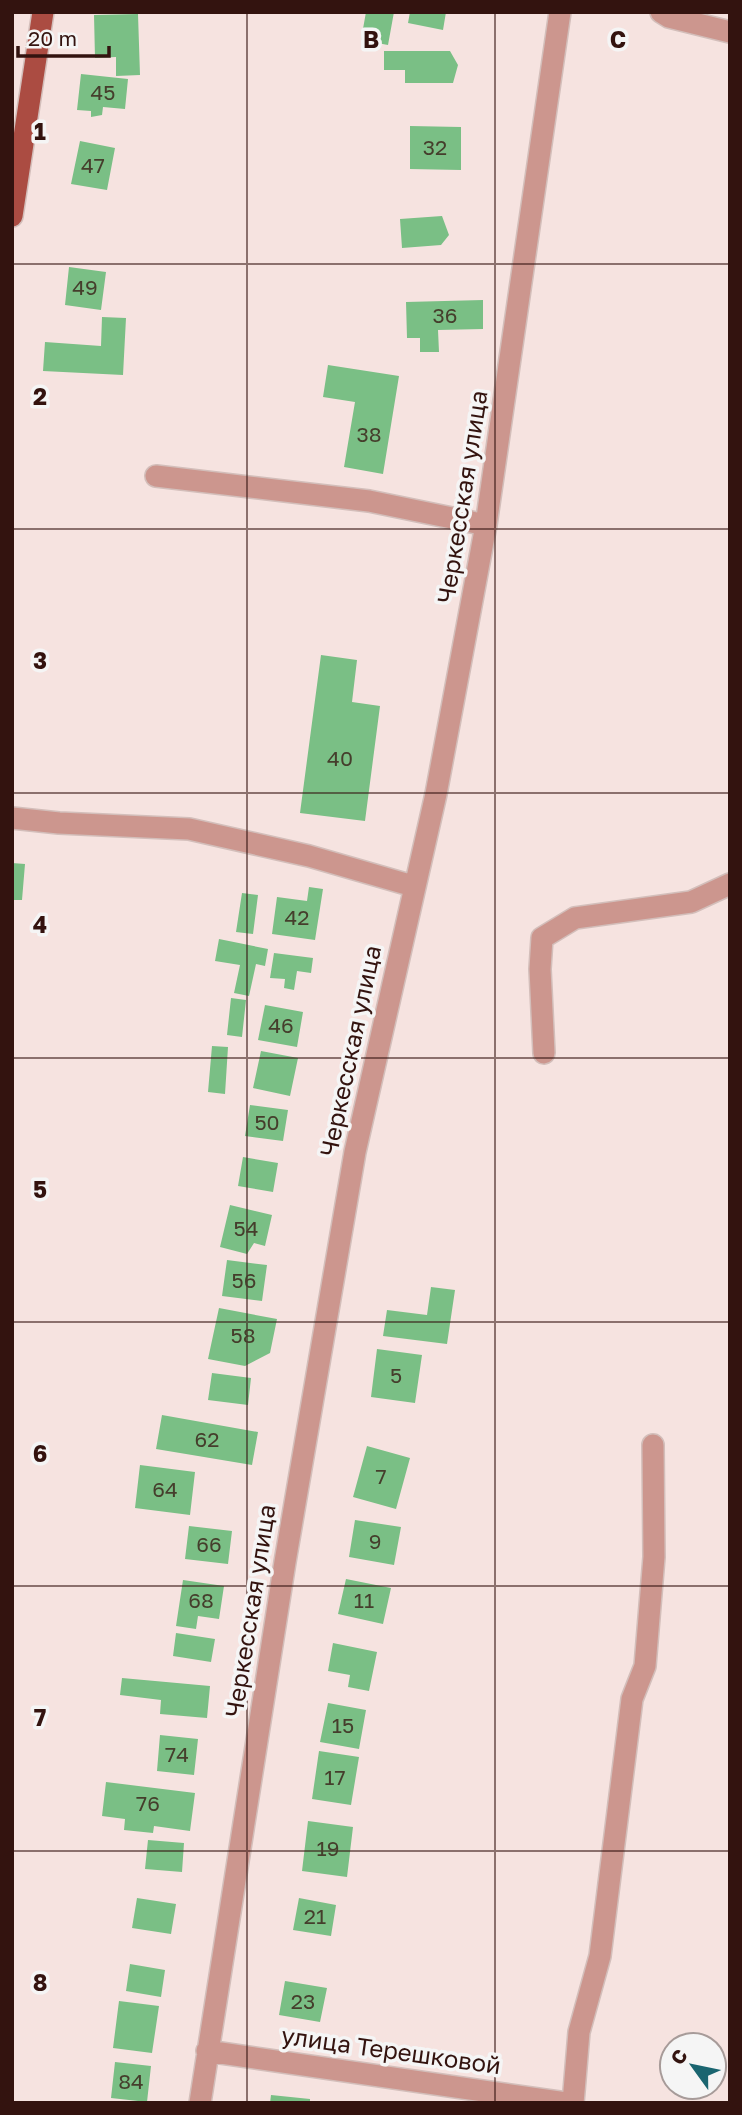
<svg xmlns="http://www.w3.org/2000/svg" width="742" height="2115" font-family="'Golos Text',sans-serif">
<rect width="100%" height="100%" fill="#f6e3e0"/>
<path fill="#7abf85" d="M366 12H394L388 45 361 40Z
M410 12H446L443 30 408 23Z
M138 14 140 75 116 76V57L95 58 94 15Z
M384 51H450L458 65 453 83H405V70H384Z
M81 74 128 79 125 109 103 107 102 115 91 117V111L77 110Z
M410 126 461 127V170L410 169Z
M80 141 115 148 107 190 71 184Z
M442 216 449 235 441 245 402 248 400 219Z
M69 267 106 272 101 310 65 305Z
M483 300V329L438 330 439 352H420V338H407L406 302Z
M102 317 126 318 123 375 43 371 45 342 101 346Z
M328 365 399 376 383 474 344 467 355 402 323 397Z
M321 655 357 660 352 702 380 706 365 821 300 813Z
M12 863 25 864 22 900H12Z
M309 887 323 889 315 940 272 934 277 897 307 901Z
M242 893 258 895 253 934 236 932Z
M219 939 268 949 265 966 256 964 249 996 234 993 240 965 215 961Z
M274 953 313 958 311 973 297 971 294 990 284 988 285 979 270 978Z
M231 998 246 1000 242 1037 227 1035Z
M265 1005 303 1012 297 1047 258 1040Z
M212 1046 228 1047 225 1094 208 1092Z
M261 1051 298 1058 290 1096 253 1088Z
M250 1105 288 1110 283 1141 245 1136Z
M243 1157 278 1163 273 1192 238 1186Z
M230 1205 272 1215 265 1246 254 1243 247 1254 220 1247Z
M227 1260 267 1265 262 1301 222 1296Z
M431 1287 455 1290 447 1344 383 1336 387 1310 427 1315Z
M219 1308 277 1319 270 1353 245 1366 208 1359Z
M377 1349 422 1355 415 1403 371 1397Z
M212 1373 251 1378 248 1405 208 1400Z
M162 1415 258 1432 252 1465 156 1449Z
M367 1446 410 1458 396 1509 353 1497Z
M140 1465 195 1472 190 1515 135 1508Z
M355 1520 401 1527 394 1565 349 1557Z
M189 1526 232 1531 228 1564 185 1559Z
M346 1579 391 1588 383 1624 338 1614Z
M183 1580 224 1586 219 1619 198 1616 196 1629 176 1626Z
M176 1633 215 1639 211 1662 173 1656Z
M333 1643 377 1652 369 1691 348 1687 350 1675 328 1671Z
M122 1678 210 1686 207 1718 160 1714 161 1700 120 1695Z
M328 1703 366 1710 359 1749 320 1742Z
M160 1735 198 1739 194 1775 157 1771Z
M319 1751 359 1757 351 1805 312 1799Z
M106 1782 195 1793 190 1831 154 1826 153 1833 124 1830 125 1819 102 1816Z
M308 1821 353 1827 347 1877 302 1871Z
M148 1840 184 1843 182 1872 145 1869Z
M137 1898 176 1904 171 1934 132 1928Z
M299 1898 336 1905 331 1936 293 1930Z
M130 1964 165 1970 161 1997 126 1991Z
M285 1981 327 1988 320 2022 279 2015Z
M119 2001 159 2006 152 2053 113 2048Z
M115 2062 151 2066 147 2102 111 2098Z
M271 2095 310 2099V2103H270Z"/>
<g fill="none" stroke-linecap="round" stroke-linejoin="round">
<defs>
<path id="minor" d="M661 12 669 17 730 32
M156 476 369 501 486 525
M12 818 59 823 189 829 309 856 413 886
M544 1053 540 969 542 938 575 918 691 902 730 884
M207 2051 566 2103
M200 2103 285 1562 355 1152 436 794 486 525 560 12
M573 2103 579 2032 600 1956 632 1699 645 1666 654 1557 653 1445"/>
<path id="major" d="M12 216 43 12"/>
</defs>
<use href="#minor" stroke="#d3beba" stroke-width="24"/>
<use href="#major" stroke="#d3beba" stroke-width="24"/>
<use href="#minor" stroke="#cc968e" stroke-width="21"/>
<use href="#major" stroke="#ab4c42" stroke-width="21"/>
</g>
<path fill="none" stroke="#33130f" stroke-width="2" stroke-opacity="0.55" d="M247 12V2103M495 12V2103M12 264H730M12 529H730M12 793H730M12 1058H730M12 1322H730M12 1586H730M12 1851H730"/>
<g text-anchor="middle" stroke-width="7" stroke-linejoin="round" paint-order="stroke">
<g font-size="21" fill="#453e2c">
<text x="103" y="100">45</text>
<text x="435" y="155">32</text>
<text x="93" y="173">47</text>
<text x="85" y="295">49</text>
<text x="445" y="323">36</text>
<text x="369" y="442">38</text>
<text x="340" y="766">40</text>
<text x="297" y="925">42</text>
<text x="281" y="1033">46</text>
<text x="267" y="1130">50</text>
<text x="246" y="1236">54</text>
<text x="244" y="1288">56</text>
<text x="243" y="1343">58</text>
<text x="396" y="1383">5</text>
<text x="207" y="1447">62</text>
<text x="381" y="1484">7</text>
<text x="165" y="1497">64</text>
<text x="375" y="1549">9</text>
<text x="209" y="1552">66</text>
<text x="201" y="1608">68</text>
<text x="364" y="1608">11</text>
<text x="343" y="1733">15</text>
<text x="177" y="1762">74</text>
<text x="335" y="1785">17</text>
<text x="148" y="1811">76</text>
<text x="328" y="1856">19</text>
<text x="315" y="1924">21</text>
<text x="303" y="2009">23</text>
<text x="131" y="2089">84</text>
</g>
<g font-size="24" fill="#33130f" stroke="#f5f5f5">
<text transform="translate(463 497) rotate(-81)" y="8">Черкесская улица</text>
<text transform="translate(351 1051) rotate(-78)" y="8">Черкесская улица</text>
<text transform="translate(251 1611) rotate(-81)" y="8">Черкесская улица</text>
<text transform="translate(391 2051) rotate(8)" y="8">улица Терешковой</text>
</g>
</g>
<g font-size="23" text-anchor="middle" font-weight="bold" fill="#33130f" stroke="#f5f5f5" stroke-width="7" stroke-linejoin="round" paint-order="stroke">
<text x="371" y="48">B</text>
<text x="618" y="48">C</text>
<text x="40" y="140">1</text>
<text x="40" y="405">2</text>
<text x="40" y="669">3</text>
<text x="40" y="933">4</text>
<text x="40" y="1198">5</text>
<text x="40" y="1462">6</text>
<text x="40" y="1726">7</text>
<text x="40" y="1991">8</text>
</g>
<rect width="742" height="2115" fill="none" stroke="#33130f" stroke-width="28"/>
<g transform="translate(693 2066) rotate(303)"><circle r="33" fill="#f5f5f5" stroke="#a79b99" stroke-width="2"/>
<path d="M0-5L12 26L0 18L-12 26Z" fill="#1a6570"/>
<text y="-10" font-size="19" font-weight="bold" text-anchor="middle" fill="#33130f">С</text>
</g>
<path d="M18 46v10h91v-10" fill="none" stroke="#33130f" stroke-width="3.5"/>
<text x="28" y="46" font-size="21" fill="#33130f" stroke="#f5f5f5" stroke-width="5" paint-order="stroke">20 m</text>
</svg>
